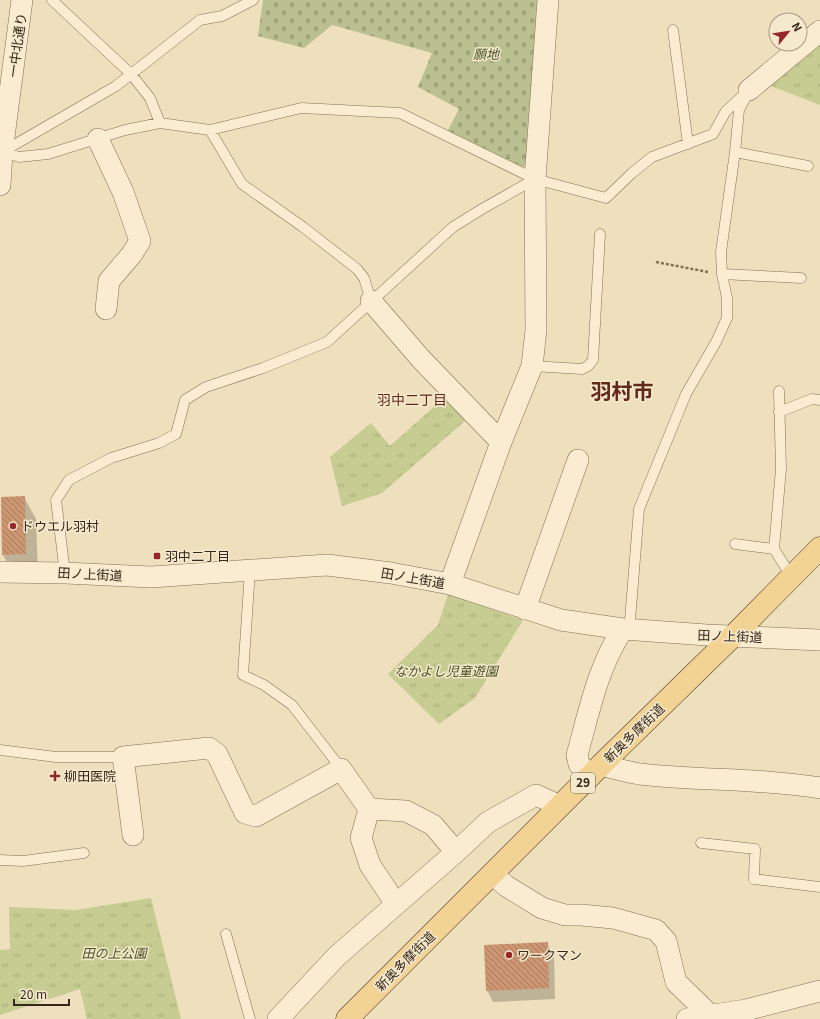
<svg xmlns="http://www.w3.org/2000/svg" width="820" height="1019" font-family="Georgia,'Noto Sans JP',serif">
<defs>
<pattern id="grass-tufts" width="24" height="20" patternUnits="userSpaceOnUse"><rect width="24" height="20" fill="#c6cc92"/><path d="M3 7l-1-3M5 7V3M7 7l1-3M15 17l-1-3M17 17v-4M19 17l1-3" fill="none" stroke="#abaf7d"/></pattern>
<pattern id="cemetery-stones" width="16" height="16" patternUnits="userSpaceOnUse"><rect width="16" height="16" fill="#bbc091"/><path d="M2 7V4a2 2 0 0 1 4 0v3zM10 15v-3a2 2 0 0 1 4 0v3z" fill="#a1a57c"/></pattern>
<pattern id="building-back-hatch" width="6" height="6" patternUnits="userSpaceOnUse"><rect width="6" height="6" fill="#cd9672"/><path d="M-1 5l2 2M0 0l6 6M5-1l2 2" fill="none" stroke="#a77a5d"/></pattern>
</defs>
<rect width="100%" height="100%" fill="#eedfbd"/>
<path fill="url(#grass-tufts)" d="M820 31V105L771 86 791 67Z
M445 397 466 420 382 493 342 506 330 457 371 423 390 446Z
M448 594 523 620 475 698 439 724 388 674 438 625Z
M151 898 181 1019H87L80 989 0 1015V950L10 949 9 907 76 910Z"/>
<path fill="url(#cemetery-stones)" d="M263 0H545L528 165 519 168 447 132 459 109 418 87 432 53 332 25 304 48 258 36Z"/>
<path fill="#0003" d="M24 497 36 519 38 576H15L3 555Z
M547 943 554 955 555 999 493 1002 487 990Z"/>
<path fill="url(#building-back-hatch)" d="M25 496 26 554 2 555 1 497Z
M548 942 549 988 486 991 484 945Z"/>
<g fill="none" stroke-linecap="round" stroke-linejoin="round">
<defs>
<path id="service" d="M52 0 131 74 150 98 160 123
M673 30 688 144
M210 130 242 184 303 227 357 269 364 278 371 301
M2 152 19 157 48 154 125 130 160 123 210 130 301 108 400 113 535 179 606 198 632 173 652 157 713 134 726 111 749 90
M2 152 116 86 200 20 222 16 253 0
M735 152 808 166
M722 274 721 252 735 152 739 110 746 97
M532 366 582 369 588 366 593 360 600 234
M779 391 781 469 774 549 791 576
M779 412 812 399 820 400
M735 544 774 549
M250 570 243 675 264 685 292 705 333 758 341 769
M65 573 56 500 69 480 111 458 159 443 176 434 185 400 206 387 263 368 327 342 453 227 482 209 535 179
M623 629 630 620 639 509 686 394 716 342 727 318V298L722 274 801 278
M0 750 56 757H123
M701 843 755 849 754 879 820 887
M0 860 23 861 84 853
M226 934 250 1019"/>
<path id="minor" d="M749 90 820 31
M98 139 123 192 140 241 132 254 109 281 106 309
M0 185 2 152 22 0
M371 301 421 359 501 442
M0 572 65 573 151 577 327 565 391 573 450 584 561 620 623 629 707 635 820 640
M450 584 501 442 532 366 536 330 535 179 548 0
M525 609 578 460
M601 765C614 768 627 772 640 774 700 781 761 778 820 788
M590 777 579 764 577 755C589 712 598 666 623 629
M369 809 361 838 370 865 396 904
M133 835 123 757 209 748 217 754 245 813 256 816 341 769 369 809 406 811 433 825 456 852
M493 874 506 886 542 908 565 915H581L613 918 656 930 666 941 676 982 710 1015
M278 1019 337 956 456 852 488 822 536 795 560 806
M687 1019 746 1010 820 991"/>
<path id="primary" d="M347 1019 601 765 734 635 820 548"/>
</defs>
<use href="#service" stroke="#866f56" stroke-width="11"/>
<use href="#minor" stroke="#866f56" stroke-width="22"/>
<use href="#primary" stroke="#533d2b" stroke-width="23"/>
<path stroke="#866f56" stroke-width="2.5" stroke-dasharray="3 2" stroke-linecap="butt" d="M656 262 708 272"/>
<use href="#service" stroke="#f9ecd0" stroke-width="10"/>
<use href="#minor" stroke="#f9ecd0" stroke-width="21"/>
<use href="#primary" stroke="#f3d393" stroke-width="22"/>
</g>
<g fill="#962628" stroke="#f5e9cd" stroke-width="1.5">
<circle cx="13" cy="526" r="4"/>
<rect x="153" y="552" width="8" height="8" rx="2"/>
<path d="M53 770h4v4h4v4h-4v4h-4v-4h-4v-4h4z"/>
<circle cx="509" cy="955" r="4"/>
</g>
<g text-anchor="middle" stroke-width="3" stroke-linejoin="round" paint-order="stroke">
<rect fill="#f5e9cd" stroke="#6f6150" stroke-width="1" x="571" y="773" width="24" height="20" rx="3"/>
<g font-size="12" font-weight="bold" fill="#35271b">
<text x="583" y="787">29</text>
</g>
<g font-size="13" fill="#35271b" stroke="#f5e9cd">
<text transform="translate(17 45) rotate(-82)" y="5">一中北通り</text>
<text transform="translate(90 574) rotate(3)" y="5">田ノ上街道</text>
<text transform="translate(413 578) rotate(10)" y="5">田ノ上街道</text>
<text transform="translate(730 636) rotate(2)" y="5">田ノ上街道</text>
<text transform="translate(634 733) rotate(-44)" y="5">新奥多摩街道</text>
<text transform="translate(405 961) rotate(-45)" y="5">新奥多摩街道</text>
</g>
<g font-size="13" font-style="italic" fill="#475222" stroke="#f5e9cd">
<text x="486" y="59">願地</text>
<text x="446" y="676">なかよし児童遊園</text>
<text x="114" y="958">田の上公園</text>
</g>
<g font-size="13" fill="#35271b" stroke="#f5e9cd" text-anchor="start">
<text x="21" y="531">ドウエル羽村</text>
<text x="165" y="561">羽中二丁目</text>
<text x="64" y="781">柳田医院</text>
<text x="517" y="960">ワークマン</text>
</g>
<g font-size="14" fill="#62281a" stroke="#f5e9cd">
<text x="412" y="405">羽中二丁目</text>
</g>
<g font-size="21" font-weight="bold" fill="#62281a" stroke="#f5e9cd">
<text x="622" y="399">羽村市</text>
</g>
</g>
<g transform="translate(788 32) rotate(60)"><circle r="19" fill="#f5e9cd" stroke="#a89b86"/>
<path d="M0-3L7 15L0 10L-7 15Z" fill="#962628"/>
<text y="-6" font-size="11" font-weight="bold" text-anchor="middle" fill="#35271b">N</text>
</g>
<path d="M14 999v6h55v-6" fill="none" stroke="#35271b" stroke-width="2"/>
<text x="20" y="999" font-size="12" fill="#35271b" stroke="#f5e9cd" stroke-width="3" paint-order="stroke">20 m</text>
</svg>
